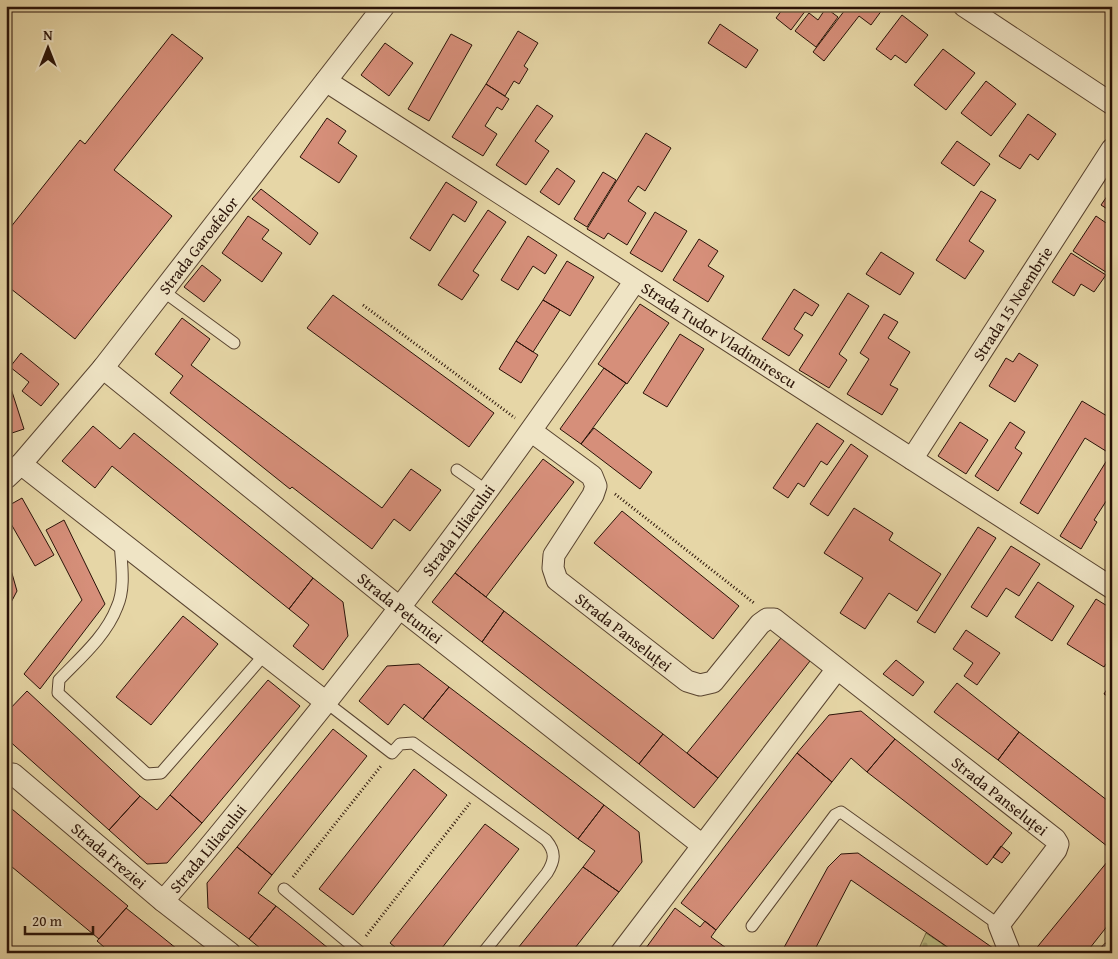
<svg xmlns="http://www.w3.org/2000/svg" width="1118" height="959" font-family="'Gentium Book Plus',serif">
<defs>
<pattern id="cemetery-stones" width="16" height="16" patternUnits="userSpaceOnUse" patternTransform="scale(1.25)"><rect width="16" height="16" fill="#bcbc82"/><path d="M2 7V4a2 2 0 0 1 4 0v3zM10 15v-3a2 2 0 0 1 4 0v3z" fill="#a2a16f"/></pattern>
</defs>
<rect width="100%" height="100%" fill="#e6d6a6"/>
<filter id="stains"><feTurbulence type="fractalNoise" baseFrequency=".004" numOctaves="4"/><feColorMatrix values="0 0 0 0 .2 0 0 0 0 .09 0 0 0 0 .02 0 0 0 .5 -.17"/></filter>
<radialGradient id="worn" r=".72"><stop offset=".6" stop-color="#630" stop-opacity="0"/><stop offset="1" stop-color="#630" stop-opacity=".3"/></radialGradient>
<path fill="url(#cemetery-stones)" stroke="#736845" d="M926 933 956 953H917Z"/>
<path fill="#d68f7a" stroke="#2a1308" d="M785 6H809L791 30 776 18Z
M848 6H885L871 25 859 16 824 61 813 52Z
M826 8 838 17 816 47 795 31 809 13 818 20Z
M902 15 928 35 906 63 895 55 891 60 876 49Z
M720 24 758 50 746 68 708 43Z
M518 31 538 43 524 66 528 69 519 84 514 81 505 96 486 84Z
M172 34 203 58 114 170 172 216 75 339 6 285V233L80 140 85 144Z
M451 34 472 45 429 121 408 109Z
M385 43 413 63 389 96 361 75Z
M943 49 975 73 946 110 914 85Z
M986 81 1016 104 991 136 961 113Z
M486 84 509 99 502 110 497 107 485 126 497 134 483 156 452 137Z
M537 105 553 116 535 141 549 151 526 185 496 165Z
M1028 114 1056 134 1038 160 1030 154 1020 169 999 156Z
M327 118 346 131 338 143 357 156 339 183 300 157Z
M646 133 671 148 645 191 638 186 628 201 646 213 627 245 608 233 604 239 587 229Z
M957 141 990 164 974 186 941 163Z
M557 168 575 181 559 205 540 192Z
M603 172 616 180 587 227 574 219Z
M446 182 477 202 465 222 453 214 430 251 410 238Z
M261 189 318 233 310 245 252 199Z
M1112 189V212L1101 205Z
M981 191 996 200 969 241 984 251 965 279 936 260Z
M488 210 506 222 473 271 479 275 462 300 438 285Z
M655 212 687 231 662 272 630 253Z
M248 216 269 230 262 239 282 253 262 282 222 253Z
M1096 216 1112 227V276L1073 251Z
M528 236 557 255 545 274 533 266 518 290 501 280Z
M699 239 718 251 708 266 724 276 708 302 673 280Z
M881 252 914 273 900 295 866 274Z
M1071 253 1106 275 1094 292 1081 284 1074 296 1052 282Z
M567 261 594 277 570 316 543 300Z
M202 265 221 280 204 302 184 287Z
M794 289 819 305 812 316 805 312 794 329 803 335 789 356 762 339Z
M848 293 869 306 839 354 847 360 829 388 799 370Z
M333 295 494 413 469 447 307 328Z
M543 300 560 310 533 352 516 341Z
M640 304 669 323 627 384 598 364Z
M884 314 898 322 888 338 910 352 890 385 898 389 882 415 847 394 869 359 860 353Z
M182 318 210 339 191 365 382 508 411 469 441 490 410 531 394 519 372 549 292 487 290 489 170 393 183 376 155 354Z
M680 334 704 349 667 407 643 393Z
M516 341 538 355 521 383 499 369Z
M21 353 59 384 41 406 22 391 29 382 10 367Z
M1019 353 1038 365 1015 402 989 386 1006 358 1013 362Z
M604 368 626 383 581 444 560 429Z
M6 373 24 429 6 435Z
M1082 401 1112 419V448L1109 453 1085 438 1038 514 1020 503Z
M960 422 988 440 966 474 938 456Z
M1010 422 1025 432 1015 448 1022 453 998 491 975 476Z
M817 423 844 441 827 465 821 461 804 487 798 483 788 498 773 488Z
M93 426 120 449 134 433 313 578 289 609 112 466 95 488 62 461Z
M594 428 652 472 640 489 581 444Z
M851 444 868 456 828 516 810 504Z
M1112 452V492L1094 520 1097 522 1081 549 1060 536Z
M543 459 574 482 486 597 455 573Z
M22 498 54 555 35 566 6 515V507Z
M854 508 893 533 889 540 941 574 917 611 889 593 865 629 840 613 863 578 824 553Z
M622 511 739 606 713 639 594 543Z
M64 520 105 604 40 689 24 674 82 600 46 530Z
M978 527 996 538 935 633 917 622Z
M1011 546 1040 564 1019 596 1006 588 987 617 971 607Z
M6 568 11 570 17 591 6 612Z
M455 573 504 611 482 642 432 602Z
M313 578 343 602 348 636 323 670 293 646 309 625 289 609Z
M1038 582 1074 606 1052 641 1015 617Z
M1096 599 1112 609V655L1104 667 1067 644Z
M504 611 663 734 639 764 482 642Z
M183 616 218 644 151 725 116 697Z
M966 630 1000 653 977 685 964 676 973 663 953 649Z
M781 638 810 661 718 778 687 753Z
M896 660 924 682 913 696 883 674Z
M419 664 449 687 423 719 404 704 388 725 359 701 387 666Z
M268 680 300 706 202 823 170 795Z
M1112 681V699L1104 694Z
M957 683 1019 732 998 760 934 712Z
M449 687 604 805 578 839 423 719Z
M27 691 140 796 109 830 6 738V713Z
M861 711 895 739 867 772 851 758 832 782 797 753 829 715Z
M333 729 367 756 272 875 237 847Z
M1019 732 1112 804V850L998 760Z
M663 734 718 778 694 808 639 764Z
M895 739 1012 833 987 865 867 772Z
M797 753 832 782 716 930 681 903Z
M414 769 447 795 353 915 319 889Z
M170 795 202 823 167 863 147 864 109 830 140 796 157 810Z
M6 804 128 906 99 939 6 862Z
M604 805 639 832 642 862 619 892 583 867 595 851 578 839Z
M485 824 519 849 438 953H402L390 943Z
M1001 846 1010 853 1002 863 993 857Z
M237 847 272 875 258 893 276 906 249 939 208 908 207 883Z
M858 853 1000 953H956L851 880 813 953H781L828 867 841 854Z
M1112 856V920L1086 953 1034 951Z
M583 867 619 892 571 953H514Z
M276 906 300 925 334 953H266L249 939Z
M126 908 156 932 182 953H111L97 941Z
M675 908 700 927 705 921 716 930 711 937 733 953H652L646 948Z"/>
<g fill="none" stroke-linecap="round" stroke-linejoin="round">
<defs>
<path id="lane" d="M163 291 234 343
M457 470 487 491
M120 541C121 562 126 587 117 607 106 636 80 658 59 680L58 693 147 774 161 773 265 654
M327 703 392 753 400 744 413 743 546 840C556 852 555 860 547 873L483 953
M284 889 361 953
M752 926 835 815 841 812 999 925"/>
<g id="street">
<path d="M964 6 1112 104"/>
<path id="s1" d="M326 81 1112 588"/>
<path id="s2" d="M103 368 400 608 702 845"/>
<path id="s3" d="M531 431 592 476 596 486 593 495 554 555 553 568 557 580 687 681 700 685 713 682 760 624 767 619H774L1055 839 1058 844 1056 850 999 925 1010 953"/>
<path id="s4" d="M912 459 1112 149"/>
<path d="M21 464 327 703"/>
<path id="s5" d="M6 478 21 464 103 368 384 6"/>
<path id="s6" d="M13 774 163 901 230 953"/>
<path id="s7" d="M163 901C203 856 240 809 278 762 404 607 523 446 635 281"/>
<path d="M621 953 837 669"/>
<path d="M1111 953 1112 952"/>
</g>
</defs>
<use href="#lane" stroke="#594430" stroke-width="13"/>
<use href="#street" stroke="#594430" stroke-width="23"/>
<path stroke="#2a1308" stroke-width="3" stroke-dasharray="1 2.5" stroke-linecap="butt" d="M363 305 515 418
M615 494 754 603
M293 877 381 766
M366 936 470 803"/>
<use href="#lane" stroke="#efe4c5" stroke-width="11"/>
<use href="#street" stroke="#efe4c5" stroke-width="21"/>
</g>
<g text-anchor="middle" stroke-width="5" stroke-linejoin="round" paint-order="stroke">
<g font-size="16" fill="#2a1308" stroke="#efe4c5">
<text dy="6" stroke="none"><textPath href="#s5" startOffset="302">Strada Garoafelor</textPath></text>
<text dy="6" stroke="none"><textPath href="#s4" startOffset="185">Strada 15 Noembrie</textPath></text>
<text dy="6" stroke="none"><textPath href="#s1" startOffset="468">Strada Tudor Vladimirescu</textPath></text>
<text dy="6" stroke="none"><textPath href="#s7" startOffset="474">Strada Liliacului</textPath></text>
<text dy="6" stroke="none"><textPath href="#s2" startOffset="382">Strada Petuniei</textPath></text>
<text dy="6" stroke="none"><textPath href="#s3" startOffset="278">Strada Panseluței</textPath></text>
<text dy="6" stroke="none"><textPath href="#s3" startOffset="762">Strada Panseluței</textPath></text>
<text dy="6" stroke="none"><textPath href="#s7" startOffset="69">Strada Liliacului</textPath></text>
<text dy="6" stroke="none"><textPath href="#s6" startOffset="126">Strada Freziei</textPath></text>
</g>
</g>
<rect width="1118" height="959" fill="none" stroke="#e6d6a6" stroke-width="25"/>
<rect x="8" y="8" width="1103" height="944" fill="none" stroke="#2a1308" stroke-width="2.5"/>
<rect x="12" y="12" width="1093" height="934" fill="none" stroke="#2a1308"/>
<g transform="translate(48 48)" stroke="#efe4c5" stroke-width="4" paint-order="stroke">
<path d="M0-4L9 19L0 12L-9 19Z" fill="#2a1308"/>
<text y="-8" font-size="14" font-weight="bold" text-anchor="middle" fill="#2a1308">N</text>
</g>
<path d="M25 926v8h68v-8" fill="none" stroke="#2a1308" stroke-width="2.5"/>
<text x="32" y="926" font-size="15" fill="#2a1308" stroke="#efe4c5" stroke-width="4" paint-order="stroke">20 m</text>
<rect width="100%" height="100%" filter="url(#stains)"/>
<rect width="100%" height="100%" fill="url(#worn)"/>
</svg>
